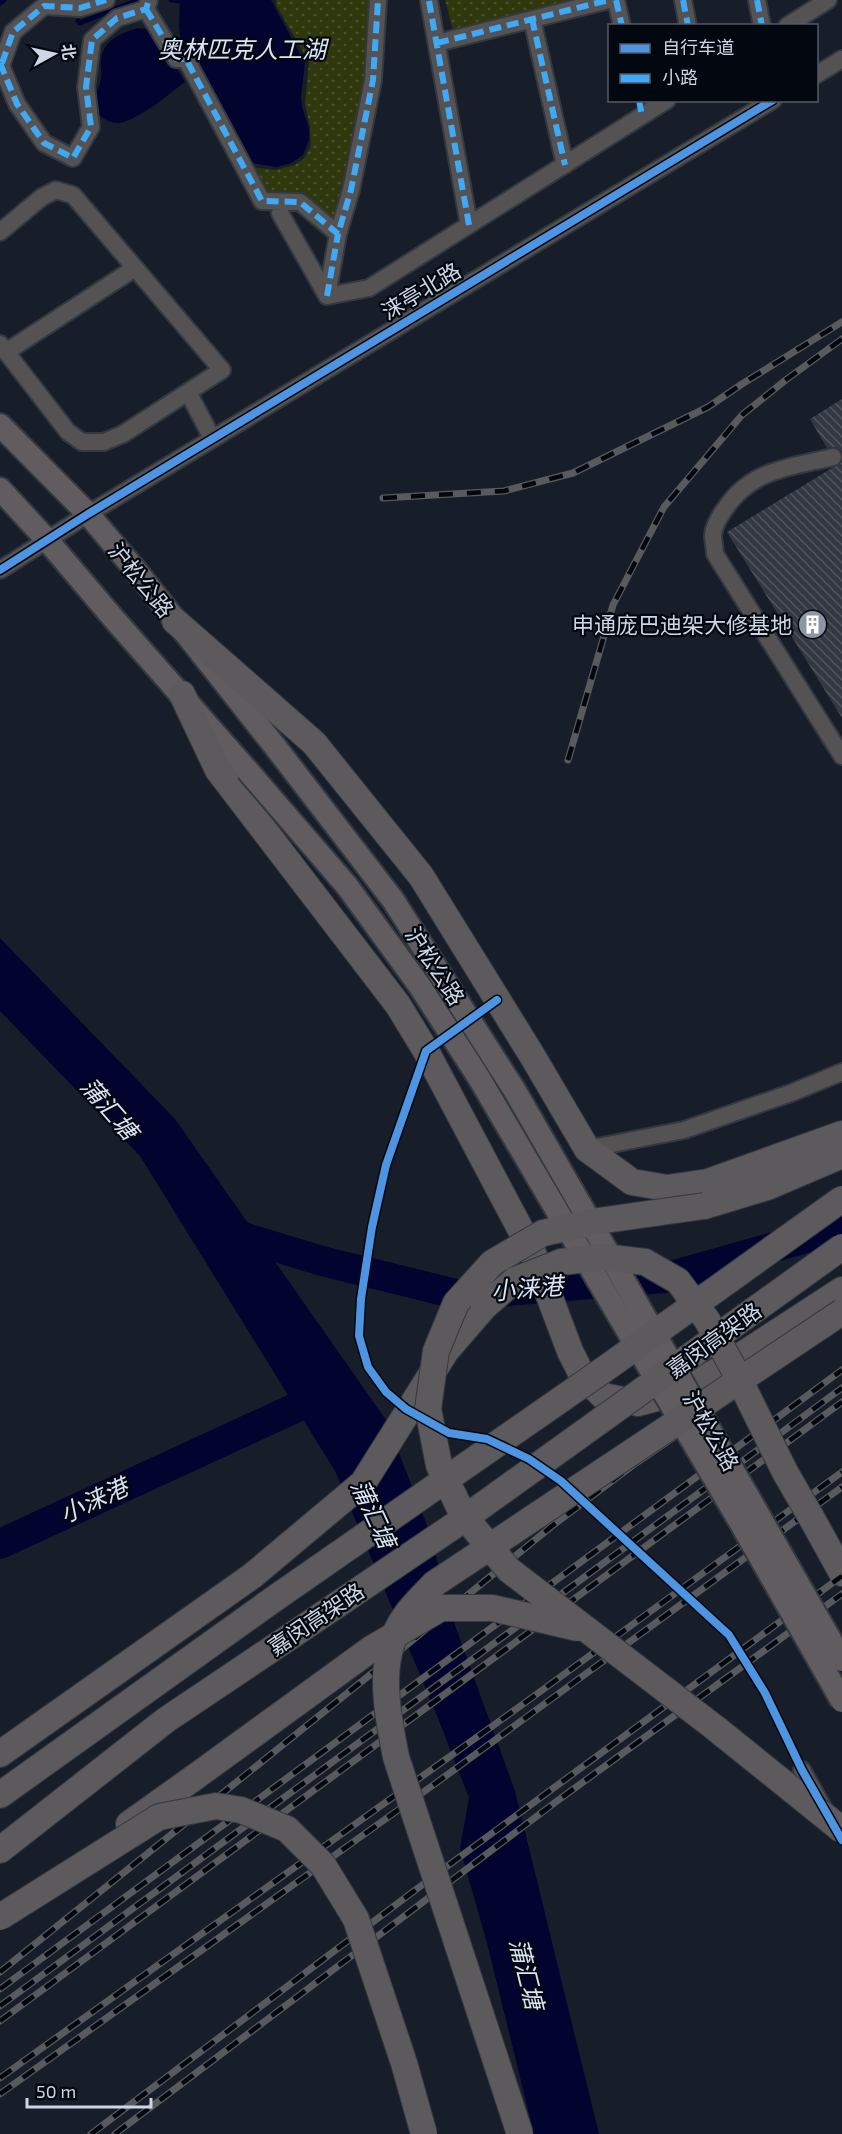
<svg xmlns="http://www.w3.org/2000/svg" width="842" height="2134" font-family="'Exo 2','Noto Sans SC',sans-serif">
<defs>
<pattern id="park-dots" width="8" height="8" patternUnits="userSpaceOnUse" patternTransform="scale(1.5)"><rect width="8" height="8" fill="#2f370c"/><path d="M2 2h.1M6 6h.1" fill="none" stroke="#4c532f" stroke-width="1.8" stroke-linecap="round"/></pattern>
<pattern id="building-back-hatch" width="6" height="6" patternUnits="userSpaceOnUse" patternTransform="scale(1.5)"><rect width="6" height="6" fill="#333842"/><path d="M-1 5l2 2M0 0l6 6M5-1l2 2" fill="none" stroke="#4f545d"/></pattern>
</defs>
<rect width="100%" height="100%" fill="#181e29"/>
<path fill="url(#park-dots)" d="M276 0H373L366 87 337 221 264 197 249 167 276 170 294 165 304 159 311 146 310 126 305 104 309 62 276 5Z
M445 0H576L454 34Z"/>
<path fill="#02032e" d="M180 0H271L305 63 301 96 302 107 309 128V140L303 155 291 163 277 167 245 162 182 47 179 27Z
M137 28 152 29 185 82C169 94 139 120 119 123 111 124 100 117 94 111 93 96 98 92 101 79 102 73 100 66 101 60 103 40 120 34 137 28Z
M0 938 175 1119 386 1420 428 1528 456 1628 515 1791 599 2134H534L487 1943 460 1848 469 1798 438 1718 335 1471 140 1156 0 1011Z"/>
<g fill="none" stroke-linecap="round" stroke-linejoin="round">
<path stroke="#02032e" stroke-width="5" d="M171 0 180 1
M0 3 4 0
M78 21 80 23 138 0"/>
<path stroke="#02032e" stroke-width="30" d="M223 1231 322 1261 460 1295 664 1278 799 1240 842 1225
M0 1544 319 1397"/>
</g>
<path fill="url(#building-back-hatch)" d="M842 399V452L836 447 827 448 810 419Z
M842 462V718L727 532Z"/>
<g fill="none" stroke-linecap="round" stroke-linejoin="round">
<defs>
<path id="minor" d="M616 0 622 26
M683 0 688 26
M757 0 762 26
M429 1 469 225
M146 9 176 59H186L262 201 300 202 338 234 351 190 373 80 378 0
M532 19 565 165
M787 26 828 0
M437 43 609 0
M0 63 17 104 44 143 73 158 91 127 86 87 92 40 117 18 146 9 149 0
M2 63 13 32 44 6 80 8 106 0
M816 75 842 59
M280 213 327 296 369 288 667 100
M0 232 42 197 56 190 73 195 222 370 123 434 104 442H82L68 432 0 344
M327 296 338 234
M6 352 135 268
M188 392 212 438
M833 457C792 467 753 469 727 506 721 514 714 525 713 535 713 541 715 548 715 554L842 756
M0 570 88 514 773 100
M587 1149 684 1130 791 1093 842 1072
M802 1770 825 1811"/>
<path id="major" d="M0 425 88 514 138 573 277 749
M0 489 47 540 114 619 247 770"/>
<path id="highway" d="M175 621 314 743 421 876 533 1057 587 1149 632 1182 667 1188 708 1182 842 1134
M182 694 218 770 398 1005 426 1051 533 1253 570 1351 582 1375 603 1396 638 1403 676 1393 716 1372 842 1290
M704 1206 767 1187 842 1155
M811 1517 842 1573
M0 1754 252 1576 363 1483 446 1351 484 1307
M0 1795 274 1599
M129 1824 195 1777
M0 1850 166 1720 294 1634"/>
</defs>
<use href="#minor" stroke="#333941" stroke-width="20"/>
<use href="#major" stroke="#333941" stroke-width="26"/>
<use href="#highway" stroke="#333941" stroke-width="28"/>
<use href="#minor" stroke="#555253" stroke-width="16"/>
<use href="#major" stroke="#605c5f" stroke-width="22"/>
<use href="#highway" stroke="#5c5a5c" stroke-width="26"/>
<defs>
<path id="rail" d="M383 498 504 491 573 473 708 407 742 384 842 322
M568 760 613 605 664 507 742 415 787 379 842 339
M0 1972 376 1670 552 1526 636 1463 842 1322
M0 1989 842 1370
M0 2006 842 1388
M0 2021 842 1402
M0 2078 519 1707 842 1472
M0 2094 436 1783 842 1487
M91 2134 442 1870 842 1576
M115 2134 557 1801 842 1594"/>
</defs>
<use href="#rail" stroke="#595a5d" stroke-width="7"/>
<use href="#rail" stroke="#03070f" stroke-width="4.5" stroke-dasharray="14" stroke-linecap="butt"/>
<defs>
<path id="major-bridge" d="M277 749 393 900 515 1091 842 1660
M247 770 347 886 419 985 479 1078 740 1522 842 1701"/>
<path id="highway-bridge" d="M704 1206 598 1221 543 1233 492 1263 456 1303 436 1351 428 1409 439 1465 463 1515 509 1570 714 1727 842 1830
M484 1307 515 1280 561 1262 604 1257 645 1262 678 1281 707 1320 736 1373 785 1472 811 1517
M274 1599 609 1366 842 1199
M294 1634 455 1525 842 1247
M195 1777 371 1649 441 1608H492L578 1628
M0 1917 159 1817 216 1806 241 1810 287 1829 323 1865 356 1919 404 2063 424 2134
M520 2134 396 1757C387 1709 375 1657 406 1615 414 1604 425 1594 434 1584L842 1312"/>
</defs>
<use href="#major-bridge" stroke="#333941" stroke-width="26" stroke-linecap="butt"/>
<use href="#highway-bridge" stroke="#333941" stroke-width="28" stroke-linecap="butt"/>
<use href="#major-bridge" stroke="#605c5f" stroke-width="22"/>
<use href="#highway-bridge" stroke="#5c5a5c" stroke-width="26"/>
<path stroke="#3fa9f5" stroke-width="6" stroke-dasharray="12 6" stroke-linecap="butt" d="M616 0 622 26
M683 0 688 26
M757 0 762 26
M429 1 469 225
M146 9 176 59H186L262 201 300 202 338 234 351 190 373 80 378 0
M532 19 565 165
M437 43 609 0
M0 63 17 104 44 143 73 158 91 127 86 87 92 40 117 18 146 9 149 0
M2 63 13 32 44 6 80 8 106 0
M639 100 642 116
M327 296 338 234"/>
<defs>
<path id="cycleway" d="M0 570 88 514 773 100
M497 1000 426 1051 386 1165 372 1227 361 1299 359 1336 368 1367 386 1392 406 1409 449 1433 487 1439 529 1459 561 1481 729 1635 765 1693 802 1770 842 1840"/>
</defs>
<use href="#cycleway" stroke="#03070f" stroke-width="11"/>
<use href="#cycleway" stroke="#4d94e3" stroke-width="8"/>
</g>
<defs>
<symbol id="building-disc" viewBox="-11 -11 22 22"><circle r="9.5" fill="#8e96a3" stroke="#03070f"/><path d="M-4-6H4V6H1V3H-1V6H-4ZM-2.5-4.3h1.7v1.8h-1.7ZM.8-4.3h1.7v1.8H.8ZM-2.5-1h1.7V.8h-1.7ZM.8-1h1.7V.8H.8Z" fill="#fff"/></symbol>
</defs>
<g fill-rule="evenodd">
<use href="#building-disc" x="796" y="608" width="33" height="33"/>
</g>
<g text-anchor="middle" stroke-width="4.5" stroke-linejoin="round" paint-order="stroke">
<g font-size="22" fill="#cdd6e4" stroke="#03070f">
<text transform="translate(421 291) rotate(-31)" y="8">涞亭北路</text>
<text transform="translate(141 580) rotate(51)" y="8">沪松公路</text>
<text transform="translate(435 966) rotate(57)" y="8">沪松公路</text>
<text transform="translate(714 1340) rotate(-36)" y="8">嘉闵高架路</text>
<text transform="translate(711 1431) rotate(60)" y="8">沪松公路</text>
<text transform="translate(316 1619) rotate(-34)" y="8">嘉闵高架路</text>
</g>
<g font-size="22" fill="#cdd6e4" stroke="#03070f" text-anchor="end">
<text x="792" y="633">申通庞巴迪架大修基地</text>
</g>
<g font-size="24" font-style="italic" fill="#d9e4f4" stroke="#03070f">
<text x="242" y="58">奥林匹克人工湖</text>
<text transform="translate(109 1109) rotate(49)" y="8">蒲汇塘</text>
<text transform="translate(527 1289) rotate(-5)" y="8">小涞港</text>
<text transform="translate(94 1501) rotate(-25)" y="8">小涞港</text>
<text transform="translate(373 1514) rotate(65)" y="8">蒲汇塘</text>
<text transform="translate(526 1974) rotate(76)" y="8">蒲汇塘</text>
</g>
</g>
<rect x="608" y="24" width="210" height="78" fill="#03070f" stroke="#545a64" stroke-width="1.5"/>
<rect x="620" y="44" width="30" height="9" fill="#4d94e3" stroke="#545a64" stroke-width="1.5"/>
<text x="662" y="54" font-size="18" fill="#cdd6e4">自行车道</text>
<rect x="620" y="74" width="30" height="9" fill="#3fa9f5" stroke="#545a64" stroke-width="1.5"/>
<text x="662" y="84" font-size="18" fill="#cdd6e4">小路</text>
<g transform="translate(54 54) rotate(82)" stroke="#03070f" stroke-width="4.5" paint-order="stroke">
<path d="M0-4.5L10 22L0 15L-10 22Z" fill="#cdd6e4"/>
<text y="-9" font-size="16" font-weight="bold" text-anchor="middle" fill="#cdd6e4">北</text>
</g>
<path d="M27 2098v9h124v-9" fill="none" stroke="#cdd6e4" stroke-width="3"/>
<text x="36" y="2098" font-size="18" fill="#cdd6e4" stroke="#03070f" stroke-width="4.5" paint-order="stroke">50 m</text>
</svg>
